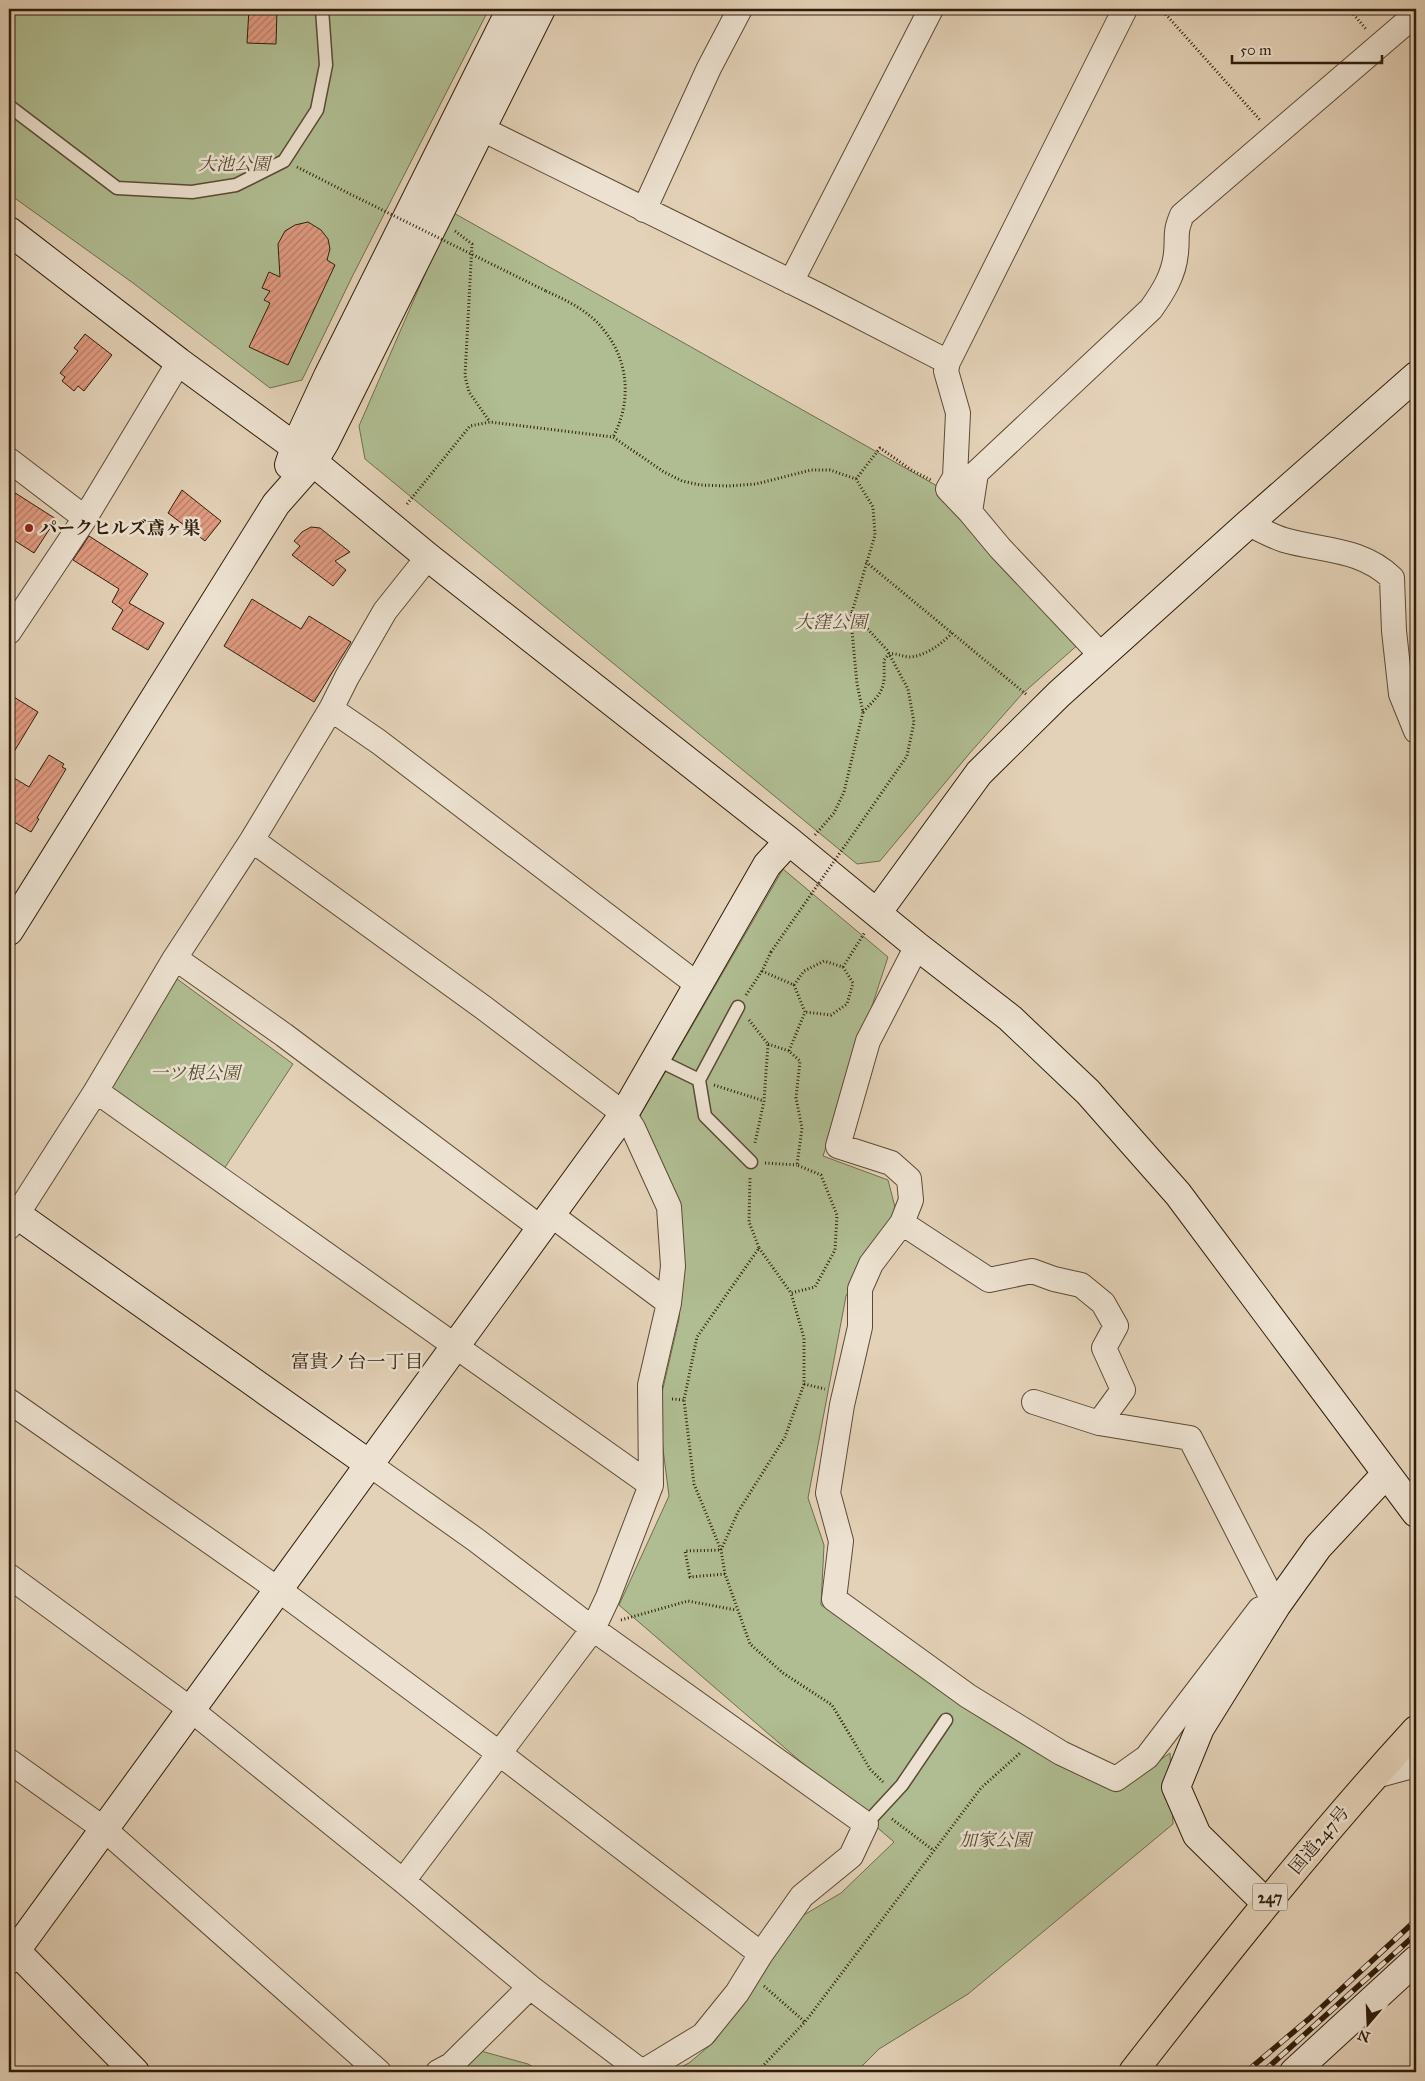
<svg xmlns="http://www.w3.org/2000/svg" width="1425" height="2081" font-family="'IM FELL Great Primer','Noto Serif JP',serif">
<defs>
<pattern id="building-hatch" width="6" height="6" patternUnits="userSpaceOnUse" patternTransform="scale(1.25)"><rect width="6" height="6" fill="#e19b82"/><path d="M-1 1l2-2M0 6l6-6M5 7l2-2" fill="none" stroke="#b77e69"/></pattern>
</defs>
<rect width="100%" height="100%" fill="#e4d2b8"/>
<filter id="stains"><feTurbulence type="fractalNoise" baseFrequency=".004" numOctaves="4"/><feColorMatrix values="0 0 0 0 .2 0 0 0 0 .09 0 0 0 0 .02 0 0 0 .5 -.17"/></filter>
<radialGradient id="worn" r=".72"><stop offset=".6" stop-color="#630" stop-opacity="0"/><stop offset="1" stop-color="#630" stop-opacity=".3"/></radialGradient>
<path fill="#b0bd92" stroke="#706d4e" d="M9 9H489L352 277 302 380 270 388 133 283 9 194Z
M452 212 939 487 1081 642 1022 694 969 754 880 861 857 864 365 459 359 426Z
M783 869 888 957 823 1156 888 1180 896 1211 846 1296 808 1498 824 1545 821 1605 1009 1734 1119 1789 1170 1753 1173 1824 968 1994 879 2049 856 2072H671L689 2063 714 2042 748 1996 797 1919 841 1893 894 1842 619 1605 669 1496 658 1410 679 1319 684 1251 637 1121Z
M173 976 293 1064 222 1172 109 1091Z
M477 2050 528 2064 542 2072H455Z"/>
<path fill="url(#building-hatch)" stroke="#2f1d0b" d="M249 9H277L276 44 247 43Z
M308 222 321 230 328 239 330 249 327 260 335 265 288 365 249 347 270 303 264 300 270 291 262 288 269 272 280 277 278 244 285 231 295 225Z
M85 334 112 355 84 391 78 386 74 391 62 381 65 377 60 373 78 351 74 348Z
M9 489 56 519 34 553 9 537Z
M182 490 221 521 205 541 168 513Z
M311 527 320 528 350 552 335 561 346 570 333 586 292 555 300 546 294 541 302 532Z
M89 536 148 574 129 603 164 623 148 650 112 629 123 610 112 602 119 589 73 560Z
M252 599 301 629 309 616 351 642 314 702 224 646Z
M9 694 38 712 9 760Z
M49 755 64 764 62 767 66 769 37 818 39 819 31 832 9 819V775L29 787Z"/>
<g fill="none" stroke-linecap="round" stroke-linejoin="round">
<defs>
<path id="lane" d="M9 106 117 188 192 192 236 185 284 161 317 110 326 65 322 9
M656 1059 699 1080 705 1116 751 1162
M699 1080 738 1007
M866 1824 902 1785 946 1720"/>
<path id="street" d="M482 129 820 296 948 362
M644 210 709 68 740 9
M791 282 931 9
M9 460 85 518
M970 512 976 473 1151 309C1163 292 1174 275 1176 253 1178 235 1174 234 1182 215L1416 14
M1248 524C1260 529 1271 536 1284 540 1322 551 1361 548 1392 578L1394 631 1401 694 1416 731
M9 632 85 518 179 362
M1102 656 1000 548 970 512 948 489 955 477 958 413 946 371 948 362 1125 9
M331 709 379 742 698 985
M252 840 484 1008 624 1114 633 1128 669 1207 673 1266 669 1303 650 1385 651 1485 608 1597 593 1629 403 1881
M175 958 284 1035 541 1228
M96 1091 651 1485
M550 1214 669 1303
M902 1223 989 1280 1032 1271 1054 1279 1081 1285 1103 1303 1116 1326 1104 1348 1123 1390 1099 1423 1190 1438 1276 1606 1260 1609 1147 1757 1116 1779 1061 1753 968 1696 834 1599 841 1541 828 1493 842 1405 860 1327V1289L871 1264 902 1223 911 1200 909 1179 891 1163 838 1146 868 1041 917 946
M9 1227 96 1091 175 958 252 840 331 709 347 677 385 611 428 557
M9 1401 279 1590 500 1754 761 1954
M1034 1402 1099 1423
M9 1576 190 1709 403 1881 530 1987 642 2072 703 2035 737 1993 761 1954 802 1896 851 1856 866 1824 593 1629 476 1540 369 1464
M9 1761 104 1829 379 2072
M1372 1777 1416 1765
M438 2072 451 2065 530 1987"/>
<path id="secondary" d="M9 231 179 362 295 447 428 557 789 841 917 946 1010 1018 1088 1092 1178 1194 1416 1513
M289 465 295 447 328 376 511 9
M877 913 979 773 1059 694 1248 524 1416 376
M9 931 276 504 313 462 325 442 541 9
M9 1209 369 1464
M1266 1903 1197 1835 1176 1787 1200 1728 1276 1606 1318 1547 1386 1474
M9 1946 16 1951 135 2072
M9 1960 624 1114 767 865 789 841
M1294 2072 1416 1960"/>
<path id="highway" d="M1133 2072C1224 1955 1316 1839 1416 1730"/>
</defs>
<use href="#lane" stroke="#5c4a36" stroke-width="15"/>
<use href="#street" stroke="#5c4a36" stroke-width="26"/>
<use href="#secondary" stroke="#2f1d0b" stroke-width="30"/>
<use href="#highway" stroke="#2f1d0b" stroke-width="30"/>
<path stroke="#2f1d0b" stroke-width="3" stroke-dasharray="1 2.5" stroke-linecap="butt" d="M1161 9 1260 120
M1349 9 1366 29
M297 167 350 194
M455 231 472 244 465 376 469 392 490 422
M546 291C566 300 589 311 603 329 629 360 632 402 613 437
M856 479 880 448 913 471 931 480
M407 504 470 426 490 422 613 437 664 472 682 481 700 485 728 486 756 484 811 470H830L856 479 873 507 875 535 852 612 887 650 908 689 914 722 907 756 876 801
M866 562 1027 695
M863 712C884 690 885 690 884 660L889 654C896 653 901 656 908 657 924 657 942 644 953 632
M815 835 834 813 844 792 863 712 857 684 851 621 852 612
M771 952 762 971 794 985 805 1012 789 1051 800 1061 796 1098 802 1128 797 1165 821 1175 837 1215 835 1250 815 1287 791 1293 804 1338V1384L785 1437 738 1512 721 1550 725 1574 750 1644 783 1673 832 1705 870 1769 883 1782
M843 967 865 932
M794 985 804 971 824 961 843 967 853 983 847 1004 831 1015 805 1012
M746 995 762 971
M749 1020 768 1044 764 1101 755 1143
M768 1044 789 1051
M714 1085 764 1101
M765 1163 797 1165
M759 1248 791 1293
M804 1384 825 1389
M672 1399 684 1400
M725 1574 690 1577 685 1551 721 1550 694 1484 684 1400 697 1337 759 1248 749 1222 750 1177
M621 1620 688 1601 736 1610
M892 1819 933 1850
M764 1986 805 2022
M757 2072 805 2022 981 1788 1020 1753"/>
<use href="#lane" stroke="#ede2d1" stroke-width="12"/>
<use href="#street" stroke="#ede2d1" stroke-width="24"/>
<use href="#secondary" stroke="#ede2d1" stroke-width="28"/>
<use href="#highway" stroke="#e4d2b8" stroke-width="28"/>
<defs>
<path id="rail" d="M1246 2072 1310 2018 1416 1920
M1263 2072 1416 1934"/>
</defs>
<use href="#rail" stroke="#2f1d0b" stroke-width="5.5"/>
<use href="#rail" stroke="#ede2d1" stroke-width="4" stroke-dasharray="11" stroke-linecap="butt"/>
<path stroke="#2f1d0b" stroke-width="3" stroke-dasharray="1 2.5" stroke-linecap="butt" d="M350 194 546 291
M771 952 876 801"/>
</g>
<circle fill="#8f2418" stroke="#ede2d1" stroke-width="2" cx="29" cy="528" r="5"/>
<g text-anchor="middle" stroke-width="5" stroke-linejoin="round" paint-order="stroke">
<rect fill="#ede2d1" stroke="#685846" stroke-width="1" x="1252.5" y="1883.5" width="35" height="27" rx="4"/>
<g font-size="16" font-weight="bold" fill="#2f1d0b">
<text x="1270" y="1903">247</text>
</g>
<g font-size="18" font-style="italic" fill="#564d34" stroke="#ede2d1">
<text x="234" y="170">大池公園</text>
<text x="831" y="628">大窪公園</text>
<text x="195" y="1079">一ツ根公園</text>
<text x="995" y="1846">加家公園</text>
</g>
<g font-size="18" font-weight="bold" fill="#2f1d0b" stroke="#ede2d1" text-anchor="start">
<text x="39" y="534">パークヒルズ鳶ヶ巣</text>
</g>
<g font-size="18" fill="#2f1d0b" stroke="#ede2d1">
<text transform="translate(1319 1840) rotate(-50)" y="6">国道247号</text>
</g>
<g font-size="19" fill="#2f1d0b" stroke="#ede2d1">
<text x="357" y="1368">富貴ノ台一丁目</text>
</g>
</g>
<rect width="1425" height="2081" fill="none" stroke="#e4d2b8" stroke-width="30"/>
<rect x="10" y="10" width="1405" height="2061" fill="none" stroke="#2f1d0b" stroke-width="2.5"/>
<rect x="15" y="15" width="1395" height="2051" fill="none" stroke="#2f1d0b"/>
<g transform="translate(1368 2024) rotate(199)" stroke="#ede2d1" stroke-width="4" paint-order="stroke">
<path d="M0-4L9 19L0 12L-9 19Z" fill="#2f1d0b"/>
<text y="-8" font-size="14" font-weight="bold" text-anchor="middle" fill="#2f1d0b">N</text>
</g>
<path d="M1232 55v8h150v-8" fill="none" stroke="#2f1d0b" stroke-width="2.5"/>
<text x="1240" y="55" font-size="15" fill="#2f1d0b" stroke="#ede2d1" stroke-width="4" paint-order="stroke">50 m</text>
<rect width="100%" height="100%" filter="url(#stains)"/>
<rect width="100%" height="100%" fill="url(#worn)"/>
</svg>
